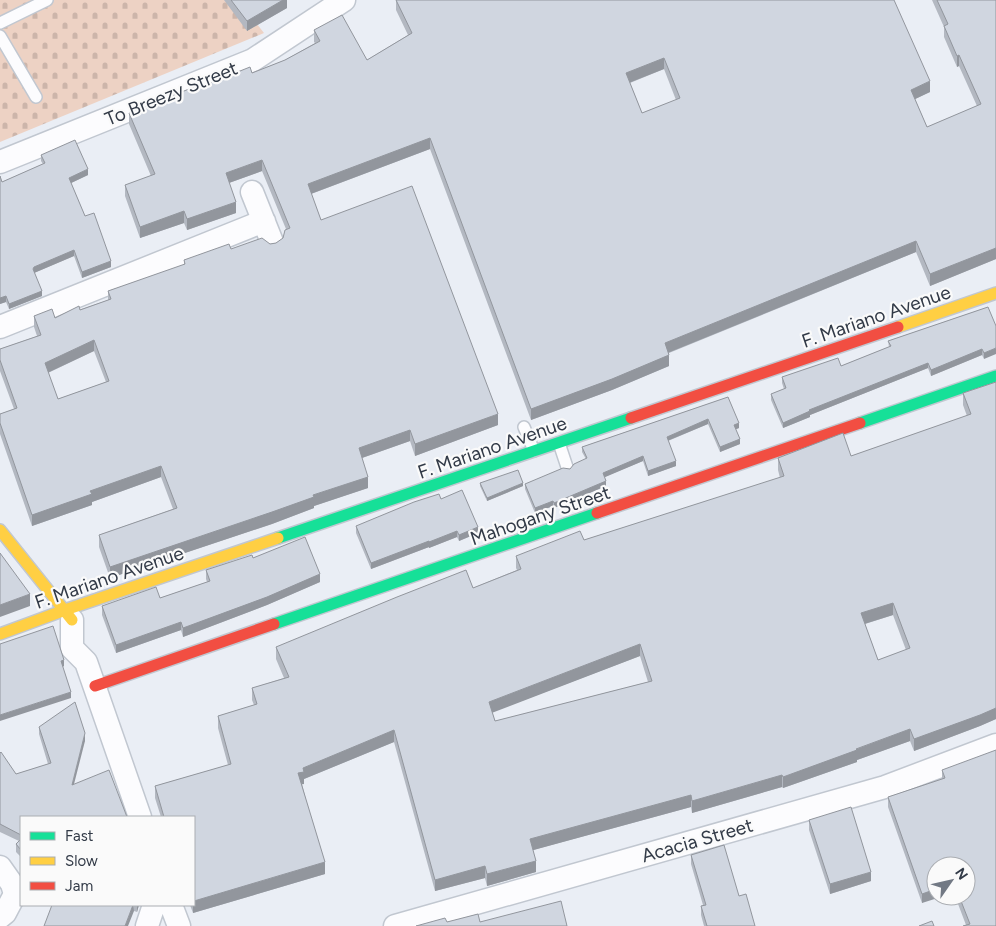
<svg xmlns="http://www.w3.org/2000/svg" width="996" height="926" font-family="Figtree,sans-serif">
<defs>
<pattern id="cemetery-stones" width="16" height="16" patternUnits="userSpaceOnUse" patternTransform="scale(1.25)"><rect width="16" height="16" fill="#edd2c4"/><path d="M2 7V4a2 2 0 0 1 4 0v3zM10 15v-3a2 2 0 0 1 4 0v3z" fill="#ccb5aa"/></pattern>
</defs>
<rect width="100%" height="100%" fill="#eaeef5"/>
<path fill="url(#cemetery-stones)" d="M0 0H238L264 33 0 142Z"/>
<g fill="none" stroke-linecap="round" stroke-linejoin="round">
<defs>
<path id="lane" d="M0 23 47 0
M0 36 36 97
M524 427 534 451
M559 443 567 467"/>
<path id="street" d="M0 162 253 60 344 0
M252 192 272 242
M0 327 264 221
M72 620V648L86 662 140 817
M0 867 12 884 15 894 5 913 0 917
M171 905 179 926
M147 926 154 905
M395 926 885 787 996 745"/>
<path id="fast" d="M860 423 996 376
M278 538 631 418
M274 624 597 513"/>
<path id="slow" d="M898 327 996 293
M0 530 72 620
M0 634 65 610 278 538"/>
<path id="jam" d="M631 418 898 327
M597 513 860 423
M95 686 274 624"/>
</defs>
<use href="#lane" stroke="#c1c7d0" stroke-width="14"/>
<use href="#street" stroke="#c1c7d0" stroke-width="25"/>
<use href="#fast" stroke="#c1c7d0" stroke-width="14"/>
<use href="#slow" stroke="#c1c7d0" stroke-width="14"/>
<use href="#jam" stroke="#c1c7d0" stroke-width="14"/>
<use href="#lane" stroke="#fcfcfe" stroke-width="11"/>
<use href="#street" stroke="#fcfcfe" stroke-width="22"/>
<use href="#fast" stroke="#16e098" stroke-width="11"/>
<use href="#slow" stroke="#ffcf43" stroke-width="11"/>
<use href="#jam" stroke="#f24e42" stroke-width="11"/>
</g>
<path fill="#b3b8c1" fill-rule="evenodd" d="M224 0H287V8L247 31Z
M396 0 930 92 915 99 927 127 977 106 959 66 957 67 944 37V27L932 0H996V259L930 286 916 252 669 353V366L612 390 531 420 430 149 311 194 321 220 498 425 415 456 410 441 362 458 368 488 314 506V508L272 524 110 578 99 547V535L173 509 161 477 92 502V505L32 526 0 434V414L14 409 0 371V349L37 336 34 327V316L55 318 108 300V291L184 265V260L231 249 276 243 283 238 286 229 262 171 229 183 236 213 187 230 184 223 140 238 125 196V185L151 176 129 124V113L205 85 252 73 285 60 315 43 314 42V30L367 60 408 35 396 10ZM664 69 676 100 642 113 630 83ZM94 351 106 382 58 399 48 373Z
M41 155 88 175 71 183 85 216 111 267 82 278 74 256 34 273 42 296 9 309 6 302 0 304V176L2 182 43 164 41 161Z
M988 307 984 359 982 355 931 376 928 368 810 415V417L783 428 771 400V394L784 389 782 383V377L841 366 889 347 888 341Z
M996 382V719L980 726 914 751 910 741 857 760V762L783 788 782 787 692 813 691 807 533 850 536 872 487 886 485 878 435 891 394 742 304 779V784H302L325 874 193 913 190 905H194V817H161L155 798V786L228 765 218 728V716L254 705 252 700V688L284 678 276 659V647L473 588 517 570 516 568V556L584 540 780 478 778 470V458L851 456 967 416 963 405V393ZM893 615 906 650 878 660 865 624ZM640 656 648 682 495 721 492 712Z
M728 397 739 428 736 429 740 444 720 452 708 424 668 441 676 466 648 476 643 461 604 477 606 486 554 508 553 506 535 513 525 489V484L570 469 586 459 582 452V447Z
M480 483 523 486 487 501 480 486Z
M441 499 478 533 459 541 457 537 429 548V547L371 569 356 533V526Z
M253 558 320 582 267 605 183 637 181 630 116 653 102 615V606L160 598 207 582 206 579V570Z
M39 727 85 741 21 817V857L16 852V844L19 841 0 832V753L16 774 48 764 39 734Z
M942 770 996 926 966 925 955 896H966V866L922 903 888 807V797L942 779Z
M809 820 871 881 830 894 809 830Z
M691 855 739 896 755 926H704L701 915V906L703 905 691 864Z
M52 905H139L137 912 134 911Z"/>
<path fill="#92969d" d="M283 0H287V8L247 31V21Z
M959 55V66L957 67V56Z
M664 58V69L626 84V73Z
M930 81V92L911 101V90Z
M430 138V149L308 195V184Z
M262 160V171L226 184V173Z
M88 169V175L69 184V178Z
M236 202V213L187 230V219Z
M184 211V223L140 238V227Z
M916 241V252L665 354V343Z
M996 248V259L930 286V274Z
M74 250V256L34 273 33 269 34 267Z
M111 261V267L82 278V272Z
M42 291V296L9 309V304Z
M6 296V302L0 304V298Z
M94 340V351L45 374V363Z
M996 348V354L984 359V353Z
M982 349V355L931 376V370Z
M669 355V366L612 390 531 420V409Z
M928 363V368L810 415V417L783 428V423L809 410Z
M498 414V425L415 456V444Z
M708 419V424L667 441V437Z
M739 423V428L734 430V425Z
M410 430V441L359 459V448Z
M740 439V444L720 452V447Z
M643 456V461L603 478V473Z
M676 461V466L648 476V471Z
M161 466V477L92 502V505L32 526V515L90 491Z
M368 477V488L314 506V508L272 524 110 578V567L313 495Z
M606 481V486L554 508V503Z
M523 483V486L487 501V498Z
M553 501V506L535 513V508Z
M478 527V533L459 541V535Z
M457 531V537L429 548V542Z
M429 541V547L371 569V563Z
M320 574V582L267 605 183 637V628Z
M30 594V606L0 617V605Z
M893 603V615L861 625V613Z
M181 622V630L116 653V645Z
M640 644V656L489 714V702Z
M64 660V666L61 668V661Z
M71 692V698L0 721V715Z
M996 708V719L980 726 914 751V739Z
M910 729V741L857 760V762L783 788V777Z
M394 730V742L304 779V784L298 785V773L303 768Z
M85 733V741L72 792V785Z
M782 775V787L692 813V801Z
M691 795V807L530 851V839Z
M536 861V872L487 886V874Z
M325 862V874L193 913V905H194V901Z
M485 866V878L435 891V880Z
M871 872V881L830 894V884Z
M936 889V896H944L922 903V894Z
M133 905 134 911 128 926H125Z
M137 905H139L137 912Z"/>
<path fill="#d0d6e0" stroke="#92969d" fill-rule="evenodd" d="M231 0H283L247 21Z
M396 0H894L930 81 911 90 927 127 981 104 959 55 957 56 944 26 948 24 937 0H996V248L930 274 916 241 665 343 669 355 612 379 531 409 430 138 308 184 321 220 412 186 498 414 415 444 410 430 359 448 368 477 313 495 314 497 272 512 110 567 99 535 177 508 161 466 90 491 92 494 32 515 0 423V414L17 408 0 360V349L41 335 34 316 52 309 55 318 79 306 80 310 111 299 108 291 185 264 184 260 229 244 231 249 262 238 270 244 276 243 283 238 285 230 290 228 262 160 226 173 236 202 187 219 184 211 140 227 125 185 155 174 129 113 204 83 205 85 250 67 252 73 285 60 320 41 314 30 342 15 367 60 412 33ZM664 58 680 98 642 113 626 73ZM94 340 109 381 58 399 45 363Z
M75 140 88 169 69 178 85 216 94 213 111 261 82 272 74 250 34 267 33 269 42 291 9 304 6 296 0 298V176L2 182 45 163 41 155Z
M988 307 996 326V348L984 353 982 349 931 370 928 363 809 410 810 411 783 423 771 394 786 388 782 377 838 358 841 366 891 346 888 341Z
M996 382V708L980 715 914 739 910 729 856 749 857 750 783 777 782 775 692 801 691 795 530 839 536 861 487 874 485 866 435 880 394 730 303 768 304 772 298 773 325 862 194 901V817H168V816L167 817H164L155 786 231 764 218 716 257 704 252 688 289 677 276 647 397 597 466 570 473 588 521 569 516 556 580 531 584 540 784 476 778 458 843 433 851 456 971 414 963 393ZM893 603 910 648 878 660 861 613ZM640 644 652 681 495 721 489 702Z
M728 397 739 423 734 425 740 439 720 447 708 419 667 437 676 461 648 471 643 456 603 473 606 481 554 503 553 501 535 508 525 484 563 468 570 469 574 464 587 458 582 447Z
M518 470 523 483 487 498 480 483Z
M462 490 478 527 459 535 457 531 429 542V541L371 563 356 526 414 502 439 494 441 499Z
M305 537 320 574 267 597 183 628 181 622 116 645 102 606 156 587 160 598 210 581 206 570 252 555 253 558Z
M0 553 30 594 0 605Z
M53 626 64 660 61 661 71 692 0 715V644Z
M75 702 85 733 72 785 109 770 127 817H21V835L0 824V753L1 752 16 774 51 763 39 727Z
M996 750V926H963L970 924 959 896H966V866H936V889L922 894 888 797 945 778 942 770Z
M851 807 871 872 830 884 809 820Z
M21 839V850L16 844Z
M724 845 739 896 746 894 755 926H707L701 906 706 905 691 855Z
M561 901 567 926H416L445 918 447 922 478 914 480 922Z
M52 905H133L125 926H44Z
M932 921 934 926H919Z"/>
<g text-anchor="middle" stroke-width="4.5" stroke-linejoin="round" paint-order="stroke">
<g font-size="19" fill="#323a47" stroke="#fafafa">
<text transform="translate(171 93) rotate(-22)" y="7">To Breezy Street</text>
<text transform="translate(876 316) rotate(-19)" y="7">F. Mariano Avenue</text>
<text transform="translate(492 447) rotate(-19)" y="7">F. Mariano Avenue</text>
<text transform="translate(540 515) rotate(-19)" y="7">Mahogany Street</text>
<text transform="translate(109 577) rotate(-19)" y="7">F. Mariano Avenue</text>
<text transform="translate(697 840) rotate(-16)" y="7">Acacia Street</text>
</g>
</g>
<rect x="20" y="816" width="175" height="90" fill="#fafafa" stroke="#aaadb2"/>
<rect x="30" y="832" width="25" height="8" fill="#16e098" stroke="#aaadb2"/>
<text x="65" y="841" font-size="15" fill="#323a47">Fast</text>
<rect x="30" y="857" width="25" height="8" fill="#ffcf43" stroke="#aaadb2"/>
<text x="65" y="866" font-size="15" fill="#323a47">Slow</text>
<rect x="30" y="882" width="25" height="8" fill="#f24e42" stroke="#aaadb2"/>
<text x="65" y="891" font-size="15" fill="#323a47">Jam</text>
<g transform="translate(951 881) rotate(56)"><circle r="24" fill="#fafafa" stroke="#aaadb2"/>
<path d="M0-4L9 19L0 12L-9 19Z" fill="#727984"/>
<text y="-8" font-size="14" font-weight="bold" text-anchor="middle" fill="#323a47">N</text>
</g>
</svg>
